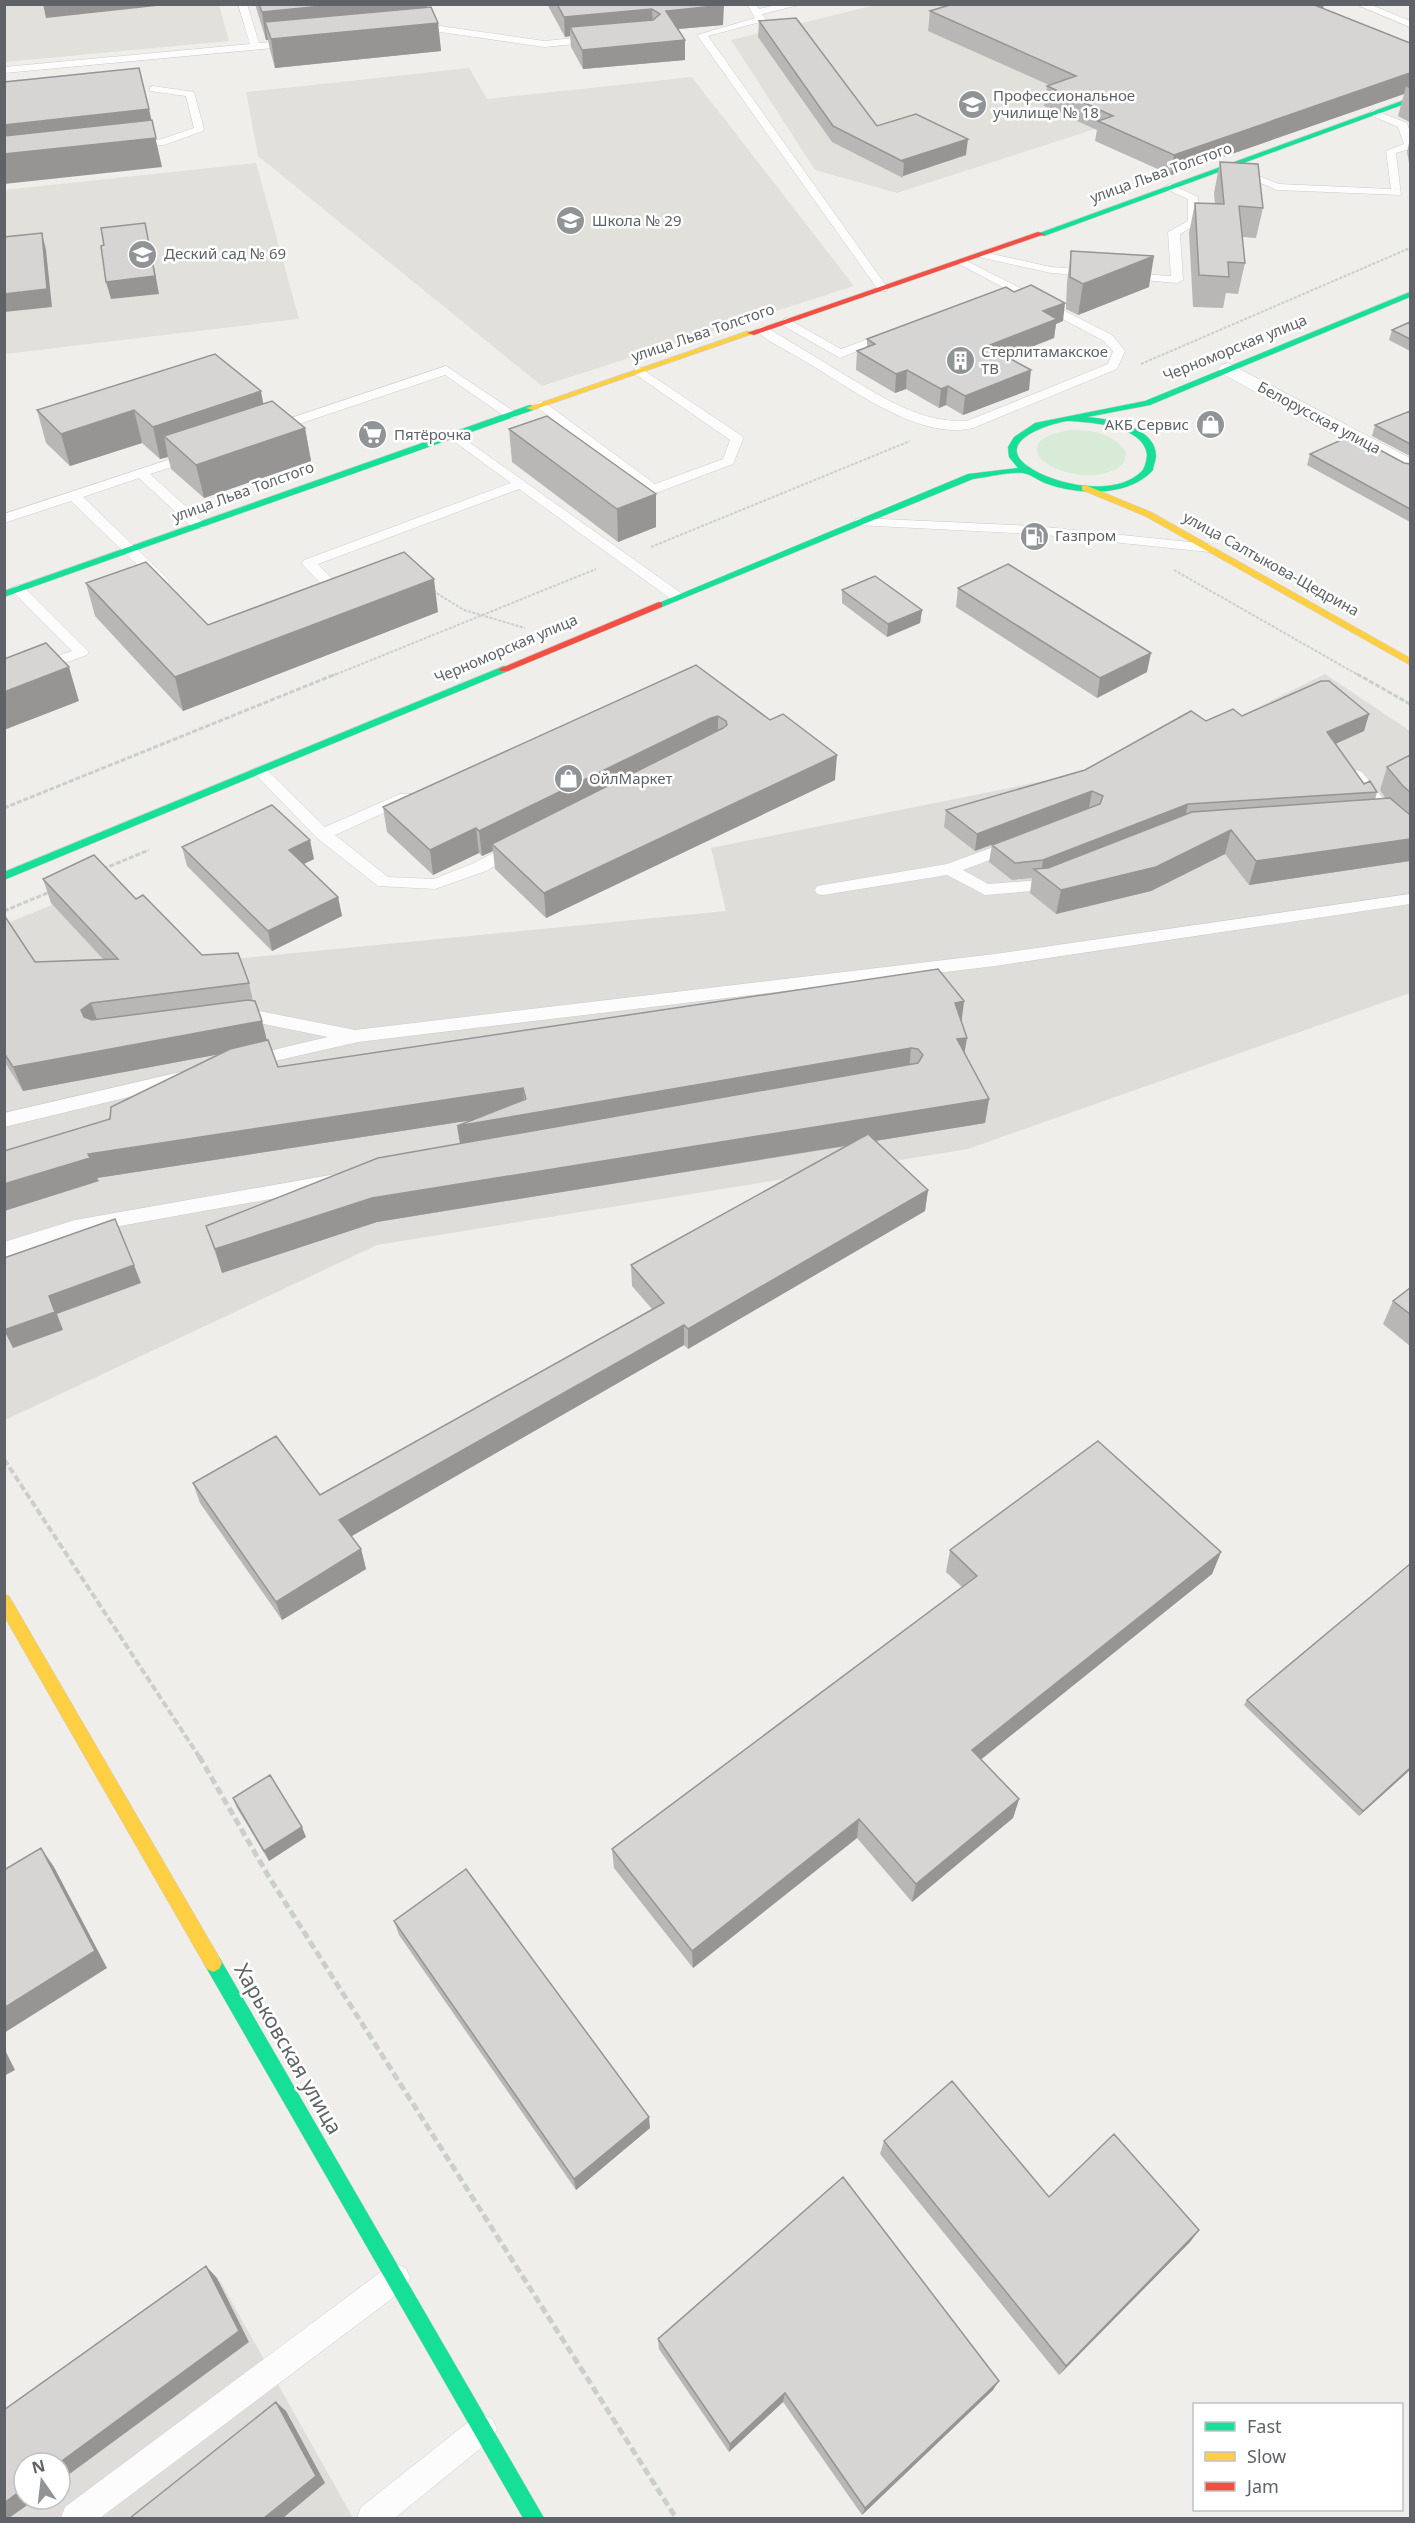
<svg xmlns="http://www.w3.org/2000/svg" width="1415" height="2523" font-family="'Noto Sans',sans-serif">
<rect width="100%" height="100%" fill="#efeeea"/>
<path fill="#dfddda" fill-rule="evenodd" d="M1325 674 1410 731V993L968 1149 377 1245 5 1420V924L101 885 203 962 726 911 711 848 1153 759Z
M220 2281 353 2518H5L4 2435ZM24 2463H60V2499H24Z"/>
<path fill="#e2e0da" d="M880 4 1313 5 1390 34 897 193 815 170 731 40Z
M5 5H219L229 41 5 62Z
M469 68 487 99 692 77 854 286 542 386 258 156 246 92Z
M256 163 299 319 5 354 4 190Z"/>
<path fill="#d8ebd6" d="M1071 430C1092 430 1113 433 1126 452 1126 464 1117 470 1106 473 1059 486 997 441 1071 430Z"/>
<g fill="none" stroke-linecap="round" stroke-linejoin="round">
<defs>
<path id="lane" d="M238 4H247L259 43 295 40 300 43 295 46 4 73V67L250 44Z
M747 4H756L759 9 781 4H803L762 14 766 19 764 21 708 36 887 287V291H879L697 35 755 18Z
M1355 4H1369L1410 21V27Z
M440 26 544 41 596 36 601 39 596 42 544 47 440 32 413 35 408 32 413 29Z
M153 86 194 92 204 129 203 131 164 145 128 148V144L162 139 194 128 186 96 150 91V87Z
M1374 110 1407 123 1410 132V149L1396 153 1401 195 1277 190 1230 170 1239 168 1279 184 1391 189 1386 151 1404 144 1398 127 1370 115 1369 113Z
M1170 184 1198 197V223L1180 234 1183 280 1177 283 1121 278 1119 276 1125 273 1171 276 1168 232 1188 221V199L1166 189 1165 187Z
M983 252 1051 267 1093 270 1099 273 1093 276 1051 273 979 257 977 255Z
M963 259 1112 335 1125 351 1117 369 973 428C919 441 851 388 806 362 791 352 768 343 756 330L762 326 766 327C792 343 819 359 845 375 884 398 920 423 967 421L1108 364 1113 351 1104 341 959 264V260Z
M786 318 841 349 887 332H895L897 335 840 358 782 325 780 322Z
M446 366 515 412 517 415 515 418H507L445 375 275 432 271 433 265 429 267 426Z
M639 367 742 436 743 439 733 464 659 492H649L534 405 540 401 544 402 655 484 723 459 730 440 635 374V368Z
M452 430 681 593 683 596 681 599H671L519 489 318 564 350 598 343 602 338 601 304 566 302 563 304 560 511 483 448 437 446 434Z
M195 451 200 452 201 455 200 458 150 474 203 522 205 525 203 528H193L139 478 83 497 167 578 169 581 167 584H157L71 501 4 523V514Z
M861 518 1035 526 1209 544 1216 548 1209 552 1035 534 856 525 854 522 856 519Z
M18 585 23 586 89 652 87 655 4 685V676L72 651 13 592 11 589Z
M260 766 265 768 325 827 400 794H412L414 797 412 800 335 835 388 877 434 879 474 863 510 844H522L524 848 522 852 486 871 435 889 378 886 317 838 255 774 252 771Z
M1357 770 1362 772 1386 802 1388 806 1386 810H1374L1352 778 1349 775 1352 772Z
M1015 839 1023 844 1021 848 963 870 988 884 1041 880 1056 875 1062 876 1064 880 1062 884 1043 890 985 895 947 875 823 895 817 894 815 890 817 886 823 885 947 864Z
M1410 894V904L995 966 358 1042 249 1067 243 1065 240 1061 243 1057 328 1037 254 1022 234 1025 228 1023 225 1019 228 1015 254 1010 355 1030 995 954Z
M189 1070 195 1071 198 1076 195 1081 4 1127V1113Z
M336 1174 343 1176 345 1181 343 1186 75 1234 4 1257V1242L75 1220Z
M396 2264 406 2268 410 2278 406 2288 100 2518H61L65 2507 386 2268Z
M482 2414 492 2419 497 2429 492 2439 395 2518H357L361 2507 472 2419Z"/>
<path id="street" d="M1228 363 1410 458V473L1402 472 1221 373 1218 369 1221 365Z"/>
<path id="fast" d="M1410 98V102L1044 236 1037 234Z
M1410 292V297L1150 405 1087 417C1108 419 1156 426 1156 456 1156 460 1153 466 1153 470 1129 497 1079 495 1048 484 1040 482 1031 474 1023 473 1007 472 989 477 973 479L662 607 654 605 968 474 1018 468 1009 457 1008 447 1014 437 1035 423 1145 401ZM1067 421C1089 422 1143 425 1147 454 1147 459 1145 468 1142 471 1116 498 1055 485 1029 467 992 442 1048 424 1067 421Z
M530 405 533 406V410L4 597V591Z
M504 666 509 669 508 671 4 880V872Z
M213 1954 219 1957 544 2518H523L207 1969 204 1963 207 1957Z"/>
<path id="slow" d="M748 331 755 333 533 410 526 408Z
M1085 485 1151 512 1410 658V665L1145 516 1082 490V486Z
M4 1594 9 1596 219 1957 222 1963 219 1969 213 1972 207 1969 4 1616Z"/>
<path id="jam" d="M1038 232 1045 234 754 335 747 333Z
M659 602 662 603V607L508 671H500L499 669Z"/>
</defs>
<use href="#lane" stroke="#cbcccc" stroke-width="1"/>
<use href="#street" stroke="#cbcccc" stroke-width="1"/>
<use href="#fast" stroke="#cacacb" stroke-width="1"/>
<use href="#slow" stroke="#cacacb" stroke-width="1"/>
<use href="#jam" stroke="#cacacb" stroke-width="1"/>
<path stroke="#cacfcc" stroke-width="2" stroke-dasharray="3 1.5" stroke-linecap="butt" d="M1141 364 1410 248
M651 547 910 441
M1174 570 1360 676
M433 591 464 610 525 628
M332 676 596 569"/>
<path stroke="#cacfcc" stroke-width="3" stroke-dasharray="5 2" stroke-linecap="butt" d="M1357 674 1410 704
M4 808 336 674
M103 869 149 850
M4 911 52 891"/>
<path stroke="#cacfcc" stroke-width="4" stroke-dasharray="7 3" stroke-linecap="butt" d="M4 1459 200 1758"/>
<path stroke="#cacfcc" stroke-width="5" stroke-dasharray="8 4" stroke-linecap="butt" d="M199 1756 269 1877 676 2518"/>
<use href="#lane" fill="#fdfcfc" fill-rule="evenodd"/>
<use href="#street" fill="#fdfcfc" fill-rule="evenodd"/>
<use href="#fast" fill="#16e098" fill-rule="evenodd"/>
<use href="#slow" fill="#ffcf43" fill-rule="evenodd"/>
<use href="#jam" fill="#f24e42" fill-rule="evenodd"/>
</g>
<path fill="#b8b7b5" d="M255 4H427V7L438 23 441 51 275 68 270 50 268 40H266Z
M547 4H723V25L678 29 685 60 583 69 571 47 570 36 565 37Z
M953 4H1324L1323 9 1410 43V126L1409 122 1398 116 1404 94 1171 175 1095 141 1097 130 1044 106 1047 86 1049 85 928 31 930 11Z
M759 21 877 126 966 155 903 176V178L832 142 758 37Z
M1410 138V169L1407 152Z
M1220 162 1263 208 1256 238 1242 237 1245 263 1238 294 1226 293 1223 308 1193 307 1189 233 1195 203 1215 204 1214 193Z
M1071 251 1149 287 1078 315 1066 309 1067 282Z
M1063 321 1056 324 1054 338 1007 357 1029 390 963 415 946 405 939 408 906 389 895 393 856 370 857 351 867 347V339Z
M1410 322V351L1389 340 1392 330Z
M263 404 305 428 311 461 204 498 171 469 168 457 160 459 142 443 70 466 46 443 37 410Z
M1410 411V456L1372 436 1375 425Z
M509 429 656 527 618 542 512 462Z
M1310 454 1410 464V522L1307 465Z
M86 583 208 625 438 612 183 711 95 616Z
M958 588 1147 672 1097 698 956 607Z
M842 590 922 610 920 623 887 637 842 603Z
M696 665 835 780 546 918 495 869 493 851 482 856 479 853 433 875 387 832 383 807Z
M1369 714 1364 731 1335 744 1364 784 1377 792 1375 800 1386 799 1380 790 1387 767 1410 755V861L1249 885 1225 854 1151 891 1056 914 1030 893 1032 878 1012 880 989 862 992 845 1089 808 975 851 944 827 946 810 1085 770 1206 721 1242 716Z
M182 847 314 859 304 864 338 897 342 916 272 951 187 866Z
M43 879 136 899 202 955 249 983 253 1001 262 1021 267 1041 278 1067 964 1001 961 1022 964 1053 989 1099 985 1123 876 1141 928 1190 925 1211 688 1349 684 1345 351 1536 361 1549 366 1569 282 1620 200 1503 193 1483 320 1495 652 1309 632 1286 631 1265 847 1146 377 1222 222 1273 206 1226 460 1143 472 1120 97 1178 99 1181 4 1211 110 1119 220 1054 23 1091 4 1061V915L35 962 103 959 51 903Z
M1410 1288V1346L1383 1324 1393 1301Z
M950 1550 1221 1552 1212 1574 981 1759 1019 1799 1013 1818 912 1902 857 1838 693 1968 614 1868 612 1849 962 1587 946 1572Z
M1247 1700 1410 1770 1359 1816 1244 1705Z
M233 1798 306 1837 269 1861 237 1808Z
M394 1921 650 2128 576 2190 399 1935Z
M884 2141 1049 2197 1199 2230 1190 2242 1059 2375 880 2154Z
M658 2339 993 2390 862 2515 783 2402 729 2452 659 2349Z"/>
<path fill="#969594" d="M43 4H166V5L46 18Z
M342 4H427L429 24 438 23 441 51 275 68 271 39 265 22 268 40H266L262 12Z
M1308 4H1324L1321 17Z
M724 5 723 25 667 30 666 11Z
M652 9 653 29 570 27V36L565 37 564 17Z
M685 40V60L583 69 582 50Z
M1410 73V89L1406 86 1404 94 1171 175 1174 155Z
M149 109 162 167 4 184V125Z
M968 139 966 155 903 176 904 162 903 160Z
M42 233 46 250 52 307 4 312V294Z
M149 240 159 294 111 299 106 282Z
M1154 256 1149 287 1078 315 1083 284Z
M1065 303 1063 321 1056 324 1054 338 985 365 987 346 1043 311Z
M907 370 906 389 895 393 896 374Z
M1031 370 1029 390 963 415 965 396Z
M948 386 946 405 939 408 941 389Z
M261 391 267 424 164 436 168 457 160 459 153 427Z
M134 410 142 443 70 466 61 434Z
M305 428 311 461 204 498 196 465Z
M656 494V527L618 542 617 509Z
M434 579 438 612 183 711 175 677Z
M922 610 920 623 887 637 888 624Z
M1151 653 1147 672 1097 698 1100 678Z
M69 667 79 701 4 730V692Z
M1369 714 1364 731 1322 750 1327 732Z
M718 716V741L492 844 493 851 482 856 479 831 711 718Z
M837 755 835 780 546 918 544 893Z
M1092 791 1089 808 975 851 977 834Z
M1188 804 1184 822 1041 875 1043 860Z
M476 828 479 853 433 875 430 850Z
M1231 830 1225 854 1151 891 1056 914 1061 890Z
M1410 839V861L1249 885 1256 861Z
M310 840 314 859 293 869 289 850Z
M338 897 342 916 272 951 268 931Z
M964 1001 961 1026 955 1003Z
M91 1003 100 1028 89 1035 81 1010Z
M262 1021 268 1045 23 1091 13 1067Z
M967 1038 963 1062 957 1039Z
M911 1048 909 1072 461 1150 457 1126Z
M523 1088 525 1112 97 1178 99 1181 4 1211V1184L88 1154Z
M989 1099 985 1123 377 1222 222 1273 215 1249 372 1198Z
M928 1190 925 1211 688 1349V1329Z
M134 1265 141 1283 57 1314 63 1330 13 1348 4 1330 49 1296Z
M684 1325V1345L345 1540 339 1520Z
M361 1549 366 1569 282 1620 276 1602Z
M1221 1552 1212 1574 968 1770 972 1750Z
M1410 1768V1770L1359 1816 1363 1811Z
M1019 1799 1013 1818 912 1902 916 1884Z
M859 1819 857 1838 693 1968 692 1951Z
M302 1827 306 1837 269 1861 264 1851Z
M41 1848 54 1867 107 1968 4 2033V2008Z
M4 2048 15 2070 4 2076Z
M649 2117 650 2128 576 2190 574 2179Z
M1199 2230 1190 2242 1059 2375 1066 2366Z
M206 2266 217 2278 249 2342 60 2481V2463H59Z
M999 2381 993 2390 862 2515 865 2508Z
M785 2393 783 2402 729 2452 730 2444Z
M276 2402 286 2411 325 2483 283 2518H264Z
M24 2488V2499H36L9 2518H4V2503Z"/>
<path fill="#d6d5d3" stroke="#969594" stroke-width="1.5" d="M259 4H342L262 12Z
M557 4H723L724 5 666 11 685 40 582 50 570 27 653 20 660 14 652 9 564 17Z
M953 4H1312L1410 43V73L1174 155 1098 121 1113 116 1047 86 1076 76 930 11Z
M431 7 438 23 271 39 265 22Z
M796 18 877 126 916 114 968 139 903 160 904 162 833 126 759 21Z
M139 68 149 109 4 125V82Z
M152 120 156 138 4 154V136Z
M1220 162 1258 164 1263 208 1239 206 1245 263 1228 262 1229 277 1199 275 1195 203 1224 204Z
M145 223 155 276 106 282 101 246 104 245 101 228Z
M42 233 47 289 4 294V237Z
M1071 251 1154 256 1083 284 1070 277Z
M1031 285 1065 303 1043 311 1057 319 987 346 1031 370 965 396 948 386 941 389 907 370 896 374 857 351 875 344 867 339 1006 287 1014 292Z
M1410 322V339L1392 330Z
M215 354 261 391 153 427 134 410 61 434 37 410Z
M272 401 305 428 196 465 164 436Z
M1410 411V444L1375 425Z
M547 416 656 494 617 509 509 429Z
M1352 435 1404 463 1410 464V509L1310 454Z
M404 552 434 579 175 677 86 583 146 562 208 625Z
M1008 564 1151 653 1100 678 958 588Z
M875 576 922 610 888 624 842 590Z
M46 643 69 667 4 692V659Z
M696 665 770 720 783 714 837 755 544 893 492 844 723 728 727 725 726 721 718 716 711 718 479 831 476 828 430 850 383 807Z
M1321 681H1329L1369 714 1327 732 1364 784 1370 781 1377 792 1188 804 1043 860 1015 863 992 845 1100 804 1103 796 1092 791 977 834 946 810 1085 770 1191 711 1206 721 1233 709 1242 716Z
M1410 755V792L1403 786 1387 767Z
M1390 798 1410 815V839L1256 861 1231 830 1156 867 1061 890 1034 869 1048 868 1192 812Z
M272 805 310 840 289 850 338 897 268 931 182 847Z
M94 855 136 899 143 895 202 955 238 953 249 983 91 1003 81 1010 84 1017 92 1020 248 1000 255 1001 262 1021 13 1067 4 1053V915L35 962 118 959 43 879Z
M938 969 964 1001 955 1003 967 1038 957 1039 989 1099 372 1198 215 1249 206 1226 378 1158 918 1063 923 1055 918 1049 911 1048 457 1126 526 1099 523 1088 88 1154 90 1158 4 1184V1151L110 1119 111 1107 230 1049 268 1040 278 1067Z
M868 1134 928 1190 688 1329 684 1325 339 1520 361 1549 276 1602 193 1483 276 1436 320 1495 664 1303 631 1265Z
M115 1219 134 1265 49 1296 55 1312 4 1330V1258Z
M1410 1288V1314L1393 1301Z
M1098 1441 1221 1552 972 1750 1019 1799 916 1884 859 1819 692 1951 612 1849 977 1576 950 1550Z
M1410 1564V1768L1363 1811 1247 1700Z
M270 1775 302 1827 264 1851 233 1798Z
M41 1848 95 1951 4 2008V1870Z
M466 1869 649 2117 574 2179 394 1921Z
M952 2081 1049 2197 1114 2134 1199 2230 1066 2366 884 2141Z
M843 2177 999 2381 865 2508 785 2393 730 2444 658 2339Z
M206 2266 239 2331 59 2463H24V2488L4 2503V2410Z
M276 2402 316 2476 264 2518H130Z"/>
<defs>
<symbol id="university-disc" viewBox="-11 -11 22 22"><circle r="9.5" fill="#919496" stroke="#fff"/><path d="M0-5L7-2L0 1L-7-2ZM-4 1L0 2.5L4 1V4Q0 6-4 4Z" fill="#fff"/></symbol>
<symbol id="school-disc" viewBox="-11 -11 22 22"><circle r="9.5" fill="#919496" stroke="#fff"/><path d="M0-5L7-2L0 1L-7-2ZM-4 1L0 2.5L4 1V4Q0 6-4 4Z" fill="#fff"/></symbol>
<symbol id="building-disc" viewBox="-11 -11 22 22"><circle r="9.5" fill="#919496" stroke="#fff"/><path d="M-4-6H4V6H1V3H-1V6H-4ZM-2.5-4.3h1.7v1.8h-1.7ZM.8-4.3h1.7v1.8H.8ZM-2.5-1h1.7V.8h-1.7ZM.8-1h1.7V.8H.8Z" fill="#fff"/></symbol>
<symbol id="shop-disc" viewBox="-11 -11 22 22"><circle r="9.5" fill="#919496" stroke="#fff"/><path d="M-5-2.5h2.3a2.7 3.5 0 0 1 5.4 0H5L5.5 6h-11ZM-1.5-2.5h3a1.5 2.3 0 0 0-3 0Z" fill="#fff"/></symbol>
<symbol id="supermarket-disc" viewBox="-11 -11 22 22"><circle r="9.5" fill="#919496" stroke="#fff"/><path d="M-6-5.5h2.5l.6 2H6L4.5 2H-2.5L-4.4-4H-6ZM-1.5 3.2a1.3 1.3 0 1 0 .1 0ZM3 3.2a1.3 1.3 0 1 0 .1 0Z" fill="#fff"/></symbol>
<symbol id="fuel-disc" viewBox="-11 -11 22 22"><circle r="9.5" fill="#919496" stroke="#fff"/><path d="M-5.5-6h7V0h2V4h1.3V-2.5L3-4.5l.8-.8L6-3V5H2.5V1h-1V6h-7ZM-4.2-4.7v3.2H.2V-4.7Z" fill="#fff"/></symbol>
</defs>
<g fill-rule="evenodd">
<use href="#university-disc" x="956" y="88" width="33" height="33"/>
<use href="#school-disc" x="554" y="204" width="33" height="33"/>
<use href="#school-disc" x="126" y="238" width="33" height="33"/>
<use href="#building-disc" x="944" y="344" width="33" height="33"/>
<use href="#shop-disc" x="1194" y="408" width="33" height="33"/>
<use href="#supermarket-disc" x="356" y="418" width="33" height="33"/>
<use href="#fuel-disc" x="1018" y="520" width="33" height="33"/>
<use href="#shop-disc" x="552" y="762" width="33" height="33"/>
</g>
<g text-anchor="middle" stroke-width="5" stroke-linejoin="round" paint-order="stroke">
<g font-size="15" fill="#5f6368" stroke="#fff" text-anchor="start">
<text x="993" y="101">Профессиональное<tspan x="993" dy="17">училище № 18</tspan></text>
<text x="592" y="226">Школа № 29</text>
<text x="164" y="259">Деский сад № 69</text>
<text x="981" y="357">Стерлитамакское<tspan x="981" dy="17">ТВ</tspan></text>
<text x="1189" y="430" text-anchor="end">АКБ Сервис</text>
<text x="394" y="440">Пятёрочка</text>
<text x="1055" y="541">Газпром</text>
<text x="589" y="784">ОйлМаркет</text>
</g>
<g font-size="15" fill="#5f6368" stroke="#fff">
<text transform="translate(1161 173) rotate(-20)" y="5">улица Льва Толстого</text>
<text transform="translate(703 333) rotate(-19)" y="5">улица Льва Толстого</text>
<text transform="translate(1235 348) rotate(-22)" y="5">Черноморская улица</text>
<text transform="translate(1319 418) rotate(28)" y="5">Белорусская улица</text>
<text transform="translate(243 492) rotate(-20)" y="5">улица Льва Толстого</text>
<text transform="translate(1271 564) rotate(29)" y="5">улица Салтыкова-Щедрина</text>
<text transform="translate(506 649) rotate(-23)" y="5">Черноморская улица</text>
</g>
<g font-size="21" fill="#5f6368" stroke="#fff">
<text transform="translate(288 2049) rotate(60)" y="7">Харьковская улица</text>
</g>
</g>
<rect width="1415" height="2523" fill="none" stroke="#5f6368" stroke-width="12"/>
<rect x="1193" y="2403" width="210" height="108" fill="#ffffff" stroke="#bfc1c3" stroke-width="1.5"/>
<rect x="1205" y="2422" width="30" height="9" fill="#16e098" stroke="#bfc1c3" stroke-width="1.5"/>
<text x="1247" y="2433" font-size="18" fill="#5f6368">Fast</text>
<rect x="1205" y="2452" width="30" height="9" fill="#ffcf43" stroke="#bfc1c3" stroke-width="1.5"/>
<text x="1247" y="2463" font-size="18" fill="#5f6368">Slow</text>
<rect x="1205" y="2482" width="30" height="9" fill="#f24e42" stroke="#bfc1c3" stroke-width="1.5"/>
<text x="1247" y="2493" font-size="18" fill="#5f6368">Jam</text>
<g transform="translate(42 2481) rotate(346)"><circle r="28" fill="#ffffff" stroke="#bfc1c3" stroke-width="1.5"/>
<path d="M0-4.5L10 22L0 15L-10 22Z" fill="#919496"/>
<text y="-9" font-size="16" font-weight="bold" text-anchor="middle" fill="#5f6368">N</text>
</g>
</svg>
